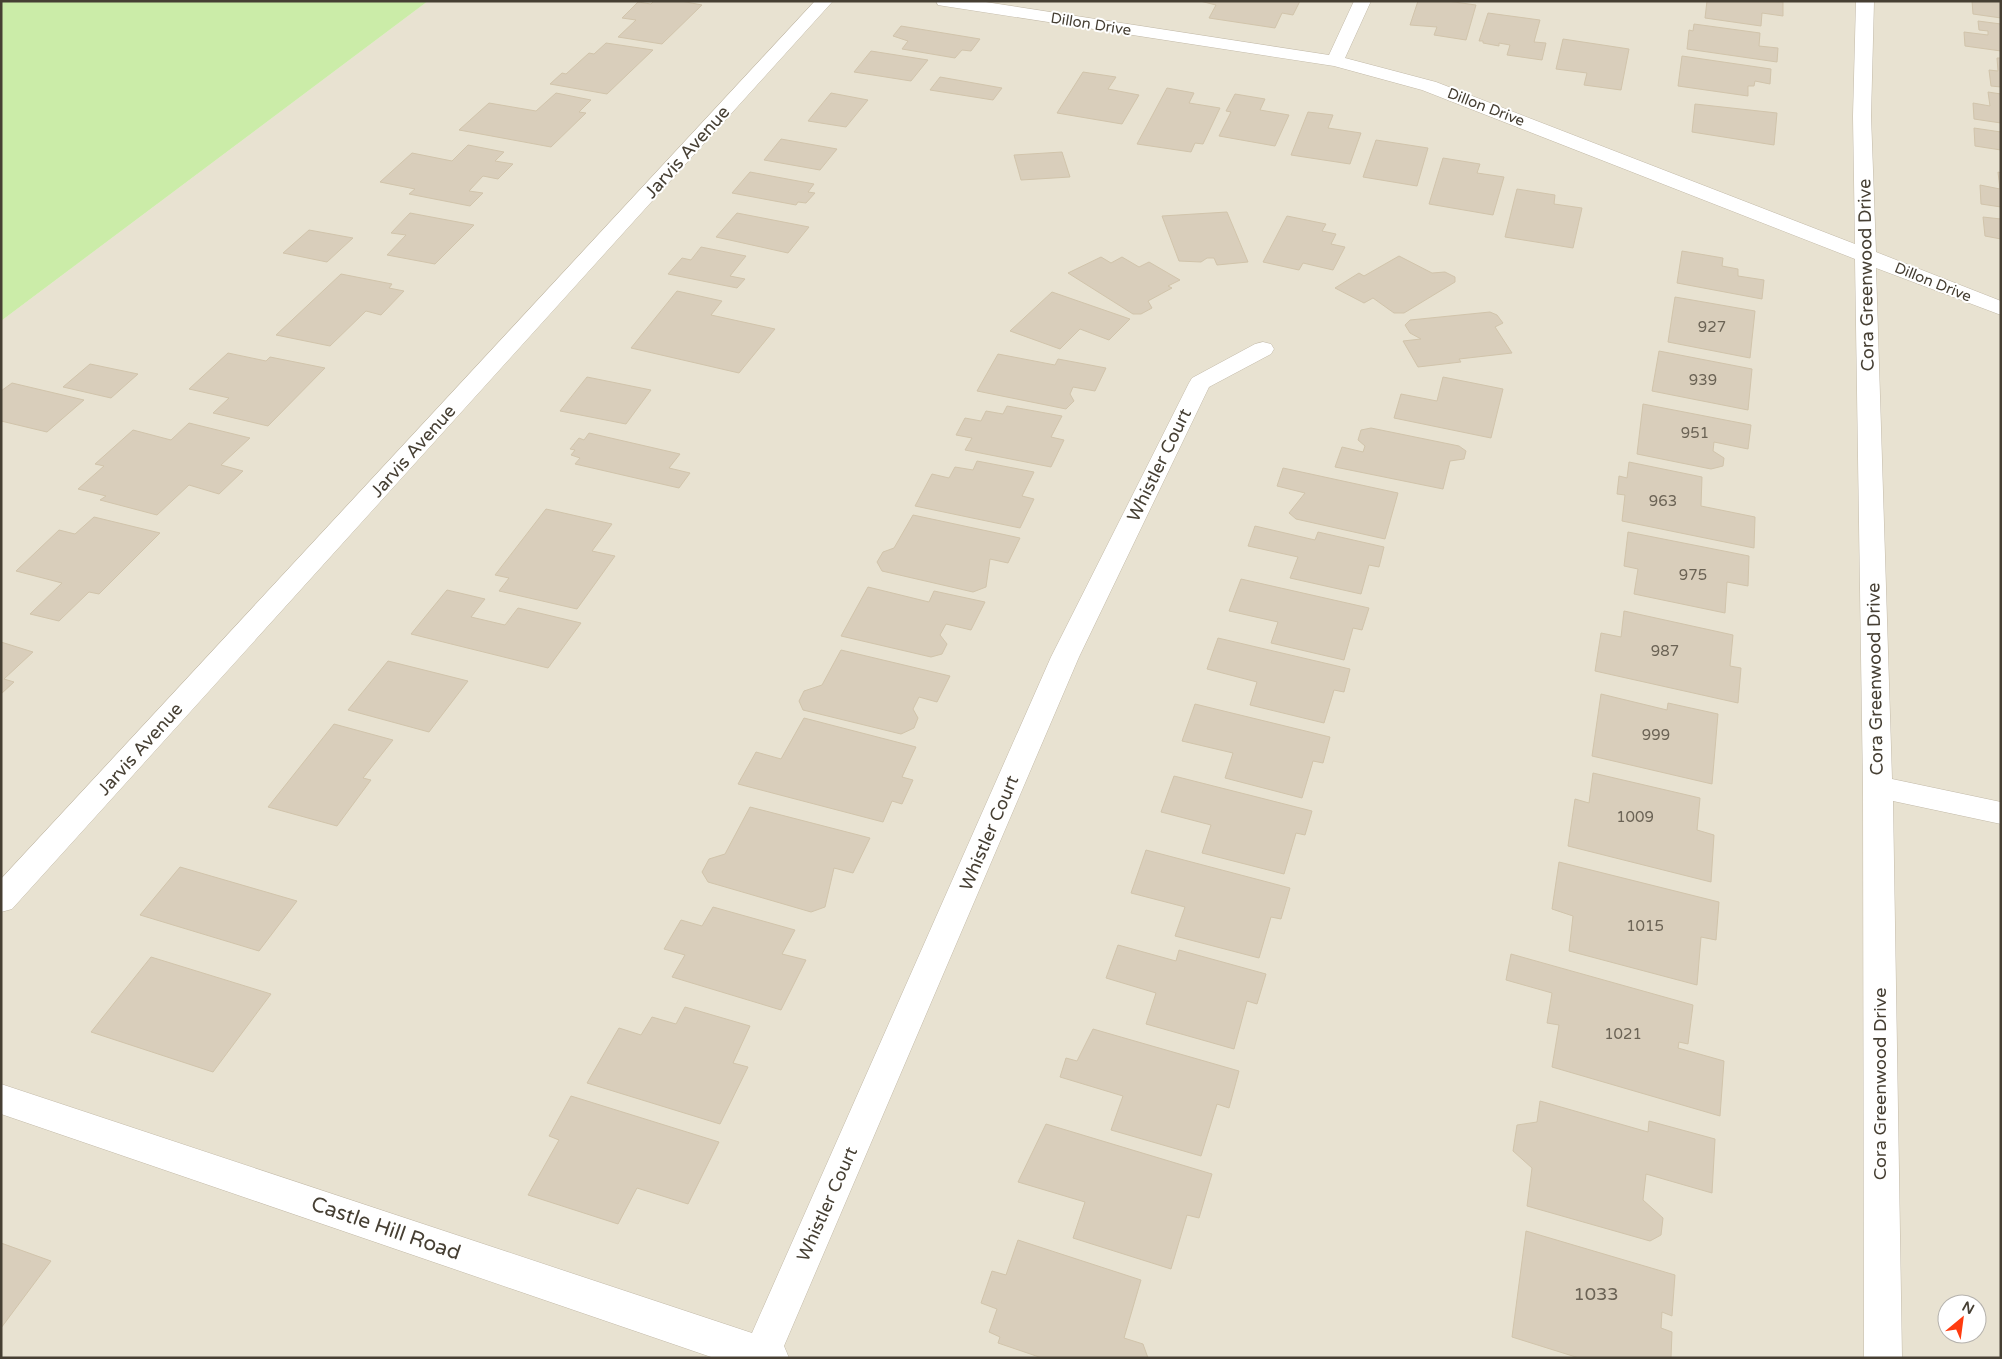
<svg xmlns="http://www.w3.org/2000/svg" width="2002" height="1359" font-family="'Varela Round',sans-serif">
<rect width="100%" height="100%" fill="#f4efe4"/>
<path fill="#e8e2d1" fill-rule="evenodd" d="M428 1H2001V1358H1V321ZM1947 1304H1977V1334H1947Z"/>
<path fill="#cbeca8" d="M1 1H428L1 321Z"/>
<path fill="#d9cebb" stroke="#d1c4ab" d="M654 1H681L702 5 662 44 618 37 636 20 622 18 638 2 651 4Z
M1200 1H1300L1293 15 1282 13 1275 28 1209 18 1216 5Z
M1418 1H1447L1476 5 1466 40 1434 35 1437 27 1410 25Z
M1707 1 1783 2V16L1762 13 1761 26 1705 18Z
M1972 1H2001V18L1973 14Z
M1488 13 1540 20 1534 42 1546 43 1542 60 1507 55 1510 45 1499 43V46L1483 43V41H1479Z
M1978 21 2001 24V51L1965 46 1964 32 1988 35V31L1979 30Z
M1694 24 1760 33 1759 46 1778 48 1777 62 1687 49 1689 30 1693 31Z
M901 26 980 39 971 51 962 50 955 58 902 49 908 41 893 36Z
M1563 39 1629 49 1621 90 1584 85 1587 73 1556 69Z
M606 43 653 50 607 94 550 84 562 73 566 74 589 53 594 54Z
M871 51 928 60 911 81 854 72Z
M1682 56 1771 69 1770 84 1755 81 1754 86H1748V96L1678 86Z
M1997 58H2001V87L1991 86 1989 70 1998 71Z
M1083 72 1116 77 1108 89 1139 95 1122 124 1057 113Z
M940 77 1002 88 993 100 930 90Z
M1167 88 1194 93 1189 103 1220 108 1203 144 1195 143 1191 152 1137 144Z
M1988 92 2001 94V123L1974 119 1973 103 1990 106Z
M556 93 591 100 579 112 586 113 551 147 459 130 489 103 536 111Z
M831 93 868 100 846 127 808 121Z
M1235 94 1265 99 1260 110 1289 115 1275 146 1219 136 1231 112 1226 111Z
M1695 104 1777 113 1774 145 1692 132Z
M1308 112 1333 115 1328 128 1361 133 1350 164 1291 155Z
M1974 128 2001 132V150L1975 146Z
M781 139 837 149 820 170 764 160Z
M1376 140 1428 148 1417 186 1363 177Z
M468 145 504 152 495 161 513 164 498 179 483 176 469 191 483 193 470 206 409 194 415 189 380 182 412 153 452 161Z
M1062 152 1070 177 1021 180 1014 155Z
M1443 158 1480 164 1477 173 1504 177 1493 215 1429 204Z
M750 172 814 184 808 192 815 193 806 203 798 202 796 205 732 193Z
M1998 172 2001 173V207L1981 204 1980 185 2000 189Z
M1517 189 1555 195 1554 204 1582 208 1573 248 1505 237Z
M1227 212 1248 262 1217 265 1214 258H1207L1201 262 1179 261 1162 216Z
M410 213 474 225 435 264 387 255 406 235 391 233Z
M737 213 809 227 788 253 716 237Z
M1287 216 1326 224 1322 231 1336 234 1331 244 1345 247 1333 270 1303 263 1299 270 1263 262Z
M1983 217 2001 219V239L1985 236Z
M309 230 353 238 327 262 283 253Z
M701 247 746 256 730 276 745 279 737 288 668 274 682 258 691 260Z
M1682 251 1723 258 1722 266 1738 269V276L1764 280 1762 299 1677 283Z
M1399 256 1432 273 1445 272 1455 277V282L1404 313H1394L1373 298 1364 303 1335 288 1359 273 1364 276Z
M1101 257 1111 263 1122 257 1139 267 1149 262 1180 280 1168 286 1172 288 1148 301 1152 308 1141 314H1133L1068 273Z
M341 274 392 284 389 288 404 291 381 315 366 311 330 346 276 335Z
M677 291 722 301 711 315 775 329 739 373 631 348Z
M1052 292 1130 319 1109 340 1080 329 1060 349 1010 331Z
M1675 297 1755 311 1750 358 1668 342Z
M1490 312 1497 315 1503 323 1495 327 1512 353 1459 359 1461 362 1418 367 1403 341 1421 339 1410 333 1405 325 1410 320Z
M1659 351 1752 369 1748 410 1652 391Z
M228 353 266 361 270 357 325 368 268 426 213 413 229 398 189 389Z
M998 354 1055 365 1058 359 1106 368 1095 391 1073 387 1070 394 1074 401 1066 409 977 391Z
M90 364 138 374 111 398 63 387Z
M587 377 651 390 626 424 560 411Z
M1443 377 1503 389 1491 438 1394 418 1401 394 1437 401Z
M12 383 84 400 47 432 1 421V391Z
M1643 404 1751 425 1748 449 1714 442 1713 451 1724 458 1723 466 1711 469 1637 454Z
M1007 406 1062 416 1051 437 1064 440 1051 467 965 450 972 438 956 435 965 418 981 421 986 411 1003 414Z
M189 423 250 438 221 465 243 471 219 494 189 485 157 515 100 500 106 496 78 489 104 466 95 464 133 430 171 440Z
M1371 428 1459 446 1466 451 1464 459 1450 461 1443 489 1335 467 1342 447 1363 452 1365 446 1358 440 1361 430Z
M589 433 680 454 669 468 690 473 679 488 575 464 580 458 571 455 575 450 570 449 579 438 584 440Z
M977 461 1034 472 1022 496 1034 499 1020 528 915 506 932 474 949 478 955 467 973 470Z
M1629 462 1702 477 1701 506 1755 517 1754 548 1622 521 1625 495 1617 494 1619 476 1627 478Z
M1283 468 1398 493 1385 539 1296 519 1289 513 1305 493 1277 486Z
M546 509 612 524 592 551 615 556 577 609 499 591 509 578 495 575Z
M913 515 1020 538 1008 563 990 559 986 587 973 592 882 571 877 562 883 552 894 548Z
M94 517 160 533 99 594 89 592 59 621 30 614 62 583 16 571 59 530 75 534Z
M1255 526 1315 540 1318 532 1384 547 1379 567 1369 565 1361 594 1290 578 1298 557 1248 546Z
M1628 532 1749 556 1748 586 1727 582 1725 613 1634 594 1638 569 1624 566Z
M1241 579 1369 608 1362 630 1353 628 1344 660 1271 643 1278 622 1229 611Z
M868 587 929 602 934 591 985 602 971 630 946 624 940 635 947 644 942 654 931 657 841 636Z
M447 590 485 599 471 617 505 625 518 608 581 623 548 668 411 634Z
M1624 611 1733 635 1730 666 1741 668 1738 703 1595 671 1601 633 1621 637Z
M1218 638 1350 669 1344 692 1334 690 1324 723 1250 705 1257 682 1207 669Z
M1 642 33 652 4 679 14 682 1 694Z
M841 650 950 676 937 702 919 697 913 709 918 718 914 728 901 734 803 710 799 701 804 691 822 685Z
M388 661 468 681 429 732 348 710Z
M1601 694 1667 710 1668 703 1718 714 1712 784 1592 756Z
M1195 704 1330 737 1323 763 1313 761 1302 798 1225 778 1233 753 1182 741Z
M804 718 916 747 902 777 913 780 902 804 892 801 883 822 738 784 756 752 781 759Z
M334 724 393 740 363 778 371 780 337 826 268 807Z
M1593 773 1700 798 1697 830 1714 835 1711 882 1568 846 1575 799 1589 803Z
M1174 776 1312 811 1305 835 1296 833 1284 874 1202 853 1211 825 1161 812Z
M750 807 870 838 853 873 834 868 825 907 811 912 708 882 702 872 709 859 725 854Z
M1146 850 1290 888 1281 919 1271 917 1259 958 1175 936 1185 907 1131 893Z
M1559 862 1719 902 1716 940 1701 937 1697 985 1569 951 1573 916 1552 909Z
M180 867 297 901 259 951 140 915Z
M713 907 795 930 782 954 806 960 781 1010 672 977 685 955 664 949 681 920 702 926Z
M1118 945 1176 961 1179 950 1266 974 1257 1004 1247 1001 1234 1049 1146 1024 1156 993 1106 978Z
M1511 954 1693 1005 1688 1044 1679 1042 1678 1048 1724 1061 1720 1116 1552 1067 1559 1025 1547 1023 1552 993 1506 980Z
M151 957 271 994 213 1072 91 1032Z
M685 1007 750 1026 733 1063 748 1067 720 1124 587 1083 619 1028 641 1035 652 1017 676 1024Z
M1093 1029 1239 1071 1229 1108 1217 1104 1201 1156 1111 1130 1123 1096 1060 1077 1066 1058 1077 1061Z
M571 1096 719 1142 688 1204 637 1188 618 1224 528 1195 559 1140 549 1136Z
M1540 1101 1648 1132 1649 1121 1715 1139 1712 1193 1646 1174 1643 1200 1663 1218 1661 1235 1650 1241 1527 1206 1532 1168 1513 1151 1517 1125 1537 1122Z
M1046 1124 1212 1174 1199 1218 1187 1215 1171 1269 1073 1238 1085 1202 1018 1182Z
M1526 1231 1675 1275 1672 1316 1662 1312 1661 1328 1672 1332 1671 1358H1579L1512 1337Z
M1018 1240 1141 1280 1124 1338 1143 1344 1148 1358H1042L998 1343 1000 1337 989 1332 997 1309 981 1303 992 1271 1006 1275Z
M1 1243 51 1261 1 1328Z"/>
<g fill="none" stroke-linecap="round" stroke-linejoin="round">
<defs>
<path id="minor" d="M815 1H833L12 909 1 912V879Z
M936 1H979L1329 55 1354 1H1371L1345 58 1436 82 1855 244 1853 116 1856 1H1874L1871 116 1876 252 2001 301V315L1876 268 1892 779 2001 802V824L1893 801 1902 1358H1864L1863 787 1855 259 1422 90 1334 66 944 6 938 5Z
M1263 342 1271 344 1274 349 1271 354 1209 387 1079 657 784 1346 789 1358H714L1 1114V1084L752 1333 1051 657 1189 383 1192 378 1255 344Z"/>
</defs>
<use href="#minor" stroke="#c3baa8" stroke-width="1"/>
<use href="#minor" fill="#fff" fill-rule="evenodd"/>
</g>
<g text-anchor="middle" stroke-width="4" stroke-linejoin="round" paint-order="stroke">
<g font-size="15" fill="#463f33" stroke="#fff">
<text transform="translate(1091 24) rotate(9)" y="5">Dillon Drive</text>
<text transform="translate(1486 107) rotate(21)" y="5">Dillon Drive</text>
<text transform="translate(1933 282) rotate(22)" y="5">Dillon Drive</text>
</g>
<g font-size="15" fill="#6b6355">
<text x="1712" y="332">927</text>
<text x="1703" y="385">939</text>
<text x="1695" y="438">951</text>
<text x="1663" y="506">963</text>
<text x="1693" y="580">975</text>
<text x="1665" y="656">987</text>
<text x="1656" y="740">999</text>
<text x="1635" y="822">1009</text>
<text x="1645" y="931">1015</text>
<text x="1623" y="1039">1021</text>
</g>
<g font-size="18" fill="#463f33" stroke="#fff">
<text transform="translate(687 152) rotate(-48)" y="6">Jarvis Avenue</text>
<text transform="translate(1866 275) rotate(-91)" y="6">Cora Greenwood Drive</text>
<text transform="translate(413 451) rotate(-48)" y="6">Jarvis Avenue</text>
<text transform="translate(1159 465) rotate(-64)" y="6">Whistler Court</text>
<text transform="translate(1875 679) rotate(-91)" y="6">Cora Greenwood Drive</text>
<text transform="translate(140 749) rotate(-48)" y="6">Jarvis Avenue</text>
<text transform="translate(989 833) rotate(-67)" y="6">Whistler Court</text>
<text transform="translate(1880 1084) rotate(-90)" y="6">Cora Greenwood Drive</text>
<text transform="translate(827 1204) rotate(-66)" y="6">Whistler Court</text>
</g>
<g font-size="18" fill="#6b6355">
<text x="1596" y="1300">1033</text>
</g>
<g font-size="21" fill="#463f33" stroke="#fff">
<text transform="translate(386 1228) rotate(19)" y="7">Castle Hill Road</text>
</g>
</g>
<rect width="2002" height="1359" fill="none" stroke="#463f33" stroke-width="5"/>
<g transform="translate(1962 1319) rotate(29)"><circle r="24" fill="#ffffff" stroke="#b5b2ad"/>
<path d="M0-4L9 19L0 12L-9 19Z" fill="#ff3b0f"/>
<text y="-8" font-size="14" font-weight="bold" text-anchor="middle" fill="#463f33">N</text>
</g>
</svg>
